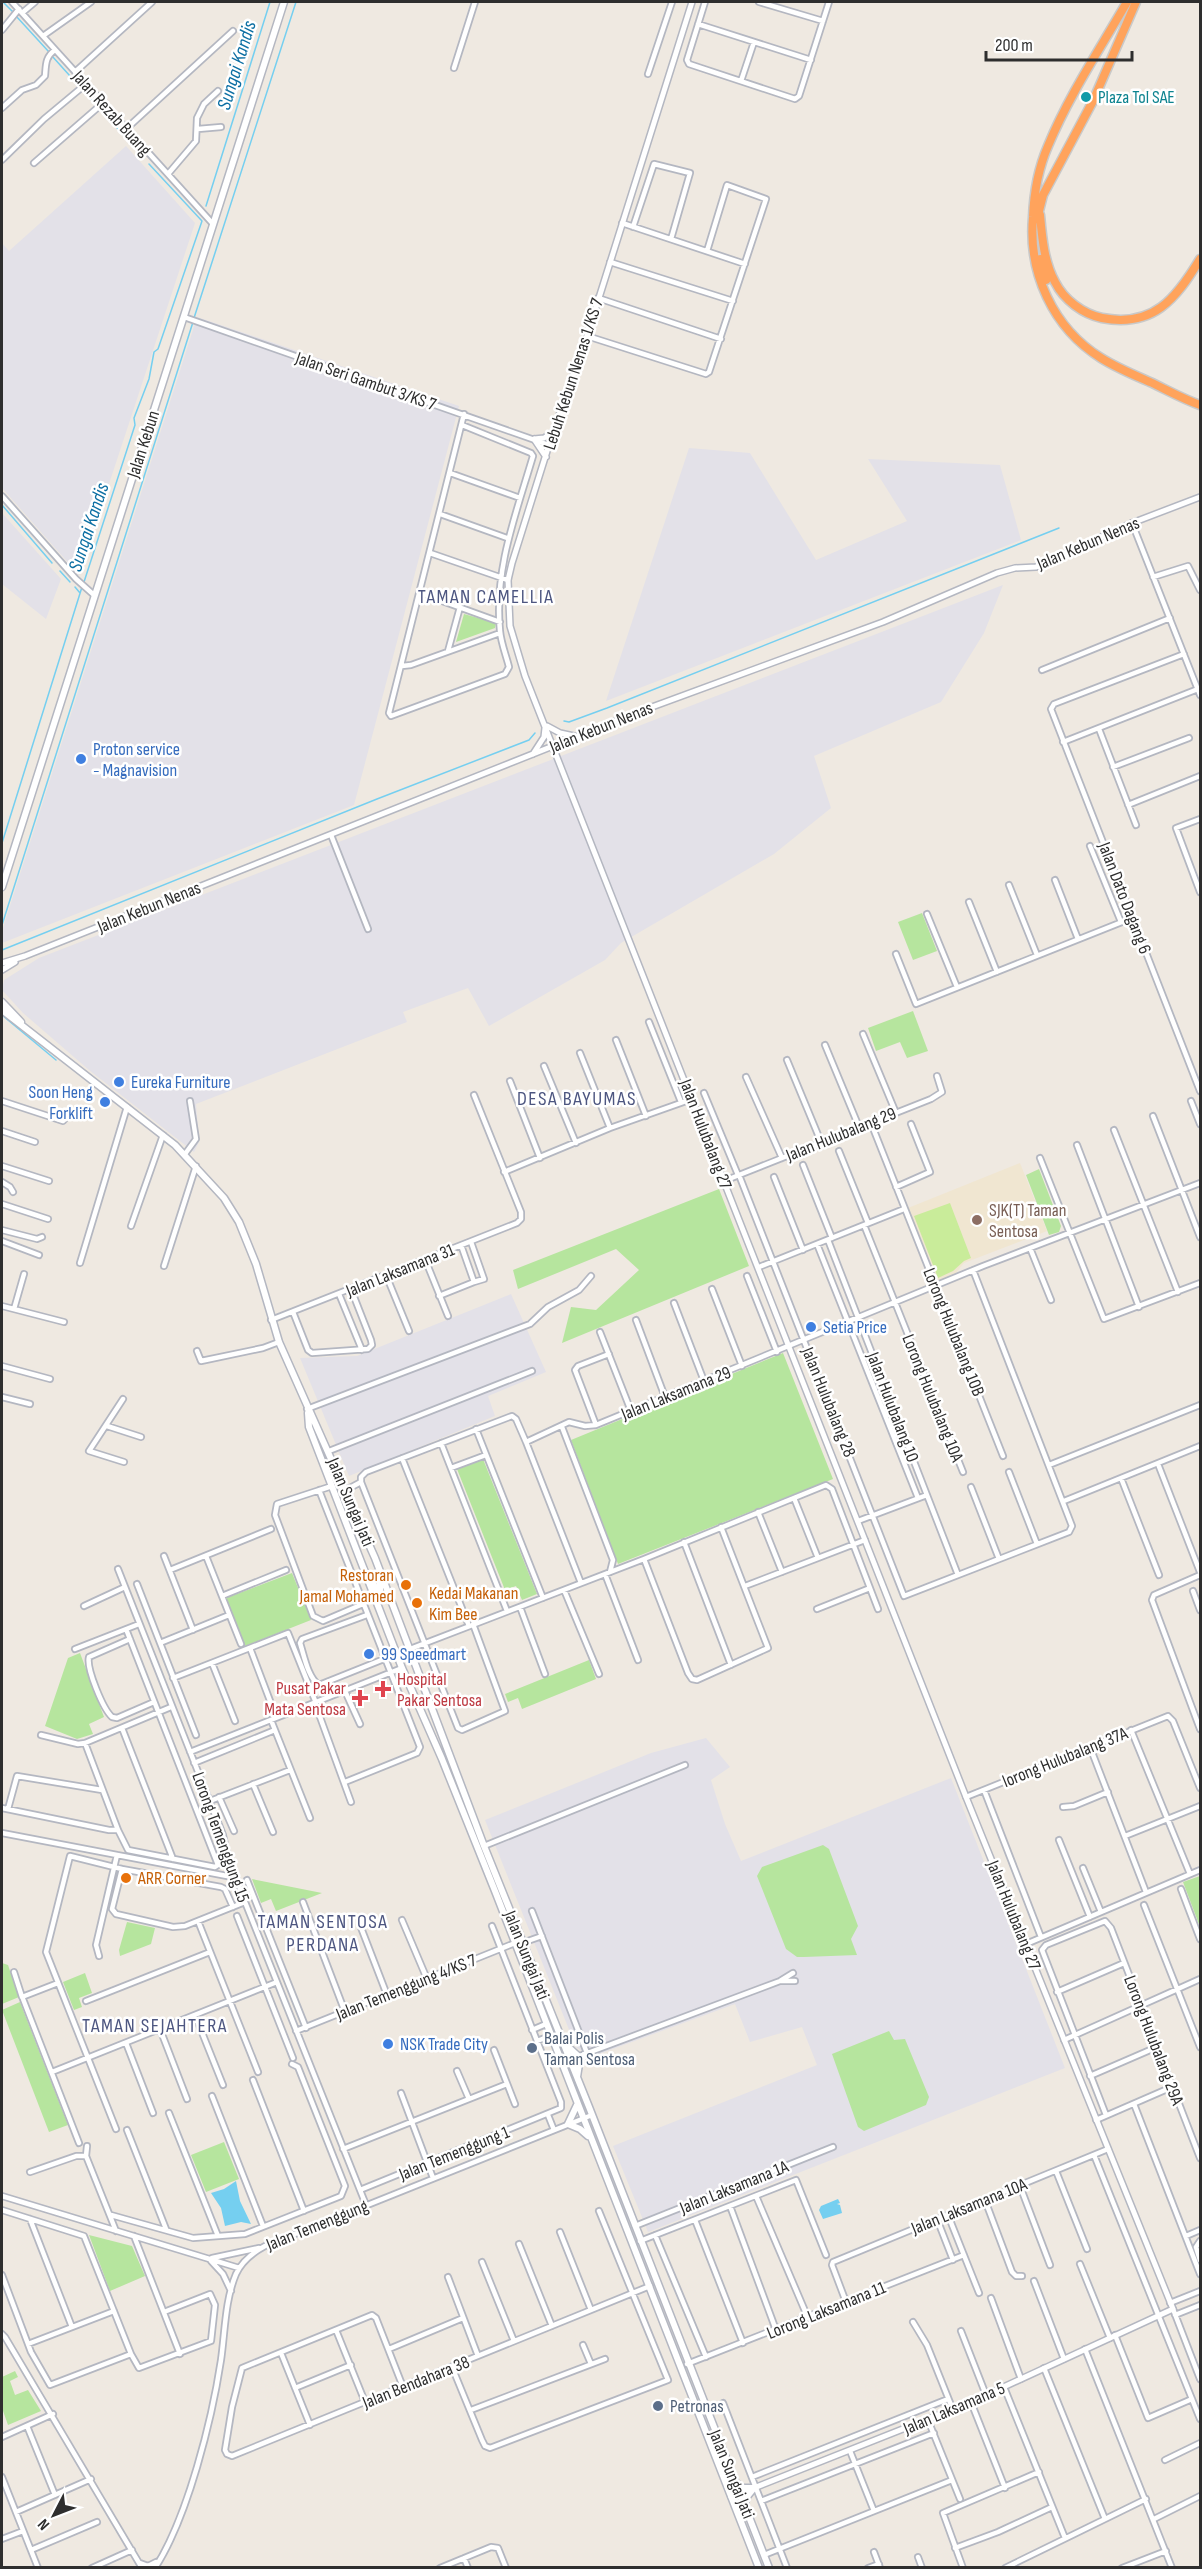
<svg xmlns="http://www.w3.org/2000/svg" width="1202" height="2569" font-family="'Sofia Sans Condensed',sans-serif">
<rect width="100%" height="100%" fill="#efe9e1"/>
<path fill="#e3e1e8" d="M126 146 195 223 79 575 2 488V243L9 251Z
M197 317 459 406 354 805 2 943V931Z
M689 448 750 453 816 560 907 521 868 459 1000 465 1021 540 606 701Z
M2 513 61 579 46 619 2 584Z
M1003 585 984 633 941 702 814 756 831 808 774 854 621 943 605 960 489 1026 468 988 403 1012 407 1022 196 1104 199 1142 194 1152 89 1070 23 1013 2 990 4 980 39 958Z
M511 1294 546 1372 488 1396 495 1416 349 1476 300 1358 357 1356Z
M706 1738 730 1767 711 1780 725 1824 741 1861 951 1778 1065 2068 648 2232 613 2146 817 2065 802 2027 750 2042 735 2004 591 2057 576 2047 485 1820 651 1753Z"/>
<path fill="#f0e6d1" d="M1020 1163 1047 1231 964 1263 956 1273 937 1281 908 1208Z"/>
<path fill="#b6e59e" d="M464 614 496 623 495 628 456 642Z
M922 913 937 951 913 960 898 922Z
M913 1011 928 1051 907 1058 900 1042 876 1051 868 1028Z
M1039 1169 1061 1226 1059 1232 1049 1235 1026 1175Z
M719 1189 749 1266 562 1343 571 1307 596 1310 639 1270 616 1249 518 1289 513 1270Z
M783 1353 833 1479 618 1564 571 1440Z
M483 1459 537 1594 522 1600 516 1586 505 1590 457 1469Z
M292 1573 311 1620 245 1646 226 1598Z
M80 1653 104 1717 89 1724 93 1734 77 1739 45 1726 68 1658Z
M589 1660 596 1679 522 1709 518 1698 508 1702 505 1694Z
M823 1845 829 1849 858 1926 851 1939 857 1955 804 1957H797L786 1949 757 1876 762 1867Z
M1200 1876V1927L1183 1882Z
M252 1879 322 1893 276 1911 271 1899 261 1903Z
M127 1922 155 1928 151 1944 120 1956 119 1950Z
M2 1963 8 1965 19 1997 2 2004Z
M85 1973 92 1993 79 1998 82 2007 74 2010 63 1982Z
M20 2002 68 2125 49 2132 2 2010Z
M889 2031 894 2040 905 2039 929 2097 926 2105 864 2131 858 2127 832 2054Z
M224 2142 239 2179 206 2192 191 2155Z
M89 2235 132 2246 145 2276 110 2291Z
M15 2371 18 2377 10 2381 15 2395 28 2390 41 2411 8 2425 2 2408V2377Z"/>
<path fill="#c9ec9a" d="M950 1203 971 1258 964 1261 953 1271 938 1278 914 1216Z"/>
<path fill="#75cff0" d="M236 2181 240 2201 251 2224 241 2222 225 2226 221 2208 211 2193 224 2189Z
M838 2199 840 2203 837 2204 840 2205 842 2213 823 2219 819 2210 821 2206Z"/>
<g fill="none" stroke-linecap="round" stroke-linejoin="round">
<path stroke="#75cff0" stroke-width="1.5" d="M3 2 13 12
M16 16 49 52
M52 56 97 106
M100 109 144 158
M206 206 270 2
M194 318 296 2
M2 505 52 563
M60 571 70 582
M84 582 135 425 134 418 149 379 154 352 158 349 202 221 149 164
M75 587 80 593
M564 721 569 722 607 708 1059 528
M2 843 82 587
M2 925 193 322
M2 950 377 799 529 740 535 733
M2 1015 56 1060"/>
<defs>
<path id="minor" d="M12 2 213 224
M705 2 687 60 689 64 795 99 799 96 829 2
M759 2 823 21
M22 13 35 2
M698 24 811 60
M2 30 19 9
M43 36 91 2
M454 68 475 2
M75 72 152 2
M648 74 672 2
M741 81 754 42
M2 108 22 90 36 85 45 76C46 65 45 57 55 50
M126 129 233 31
M198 129 221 127
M2 160 44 119 86 84
M34 163 103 103
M168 174 196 141 197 118 204 104 218 91
M622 223 745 264
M633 227 654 164 690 173 671 239
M610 262 733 301
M598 298 721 339
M184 317 549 445
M587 336 706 374 709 372 766 199 727 185 707 251
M462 425 531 453 533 456C516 514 494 569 500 631 501 643 506 655 509 667L505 674 391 716 389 713 464 414
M450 473 520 498
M2 496 76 579 94 595
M440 514 507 538
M1132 523 1200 695
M430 553 508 580
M1153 577 1188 566 1200 590
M420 593 500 622
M448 651 460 607
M1184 654 1054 704 1051 709 1200 1091
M402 666 411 665 500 633
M1042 670 1170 618
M1099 729 1136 825
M1063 742 1198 689
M1113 767 1189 738
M1128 805 1200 776
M331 835 368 929
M1090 846 1121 922
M1055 880 1078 939
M1009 885 1037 955
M1200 892 1176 828 1200 819
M969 902 997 972
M927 914 957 987
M896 954 916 1004 1132 918
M649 1022 681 1102
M863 1034 896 1113
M616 1040 646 1116
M825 1045 859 1127
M580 1053 610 1128
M787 1060 821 1142
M544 1066 576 1143
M746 1077 782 1158
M510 1081 540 1158
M704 1093 738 1175
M2 1101 63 1121 68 1115
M1191 1101 1200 1124
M1153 1116 1200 1237
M871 1123 1003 1456
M1114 1130 1178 1292
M2 1131 35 1142
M1077 1145 1139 1307
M839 1151 868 1223
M185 1154 196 1139 190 1101
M1040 1158 1104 1319 1200 1283
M803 1165 832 1238
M2 1166 49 1181
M504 1172 610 1128 692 1099
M739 1175 904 1596 1056 1537 1069 1532 1072 1526 973 1270
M774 1177 803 1250
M724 1181 931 1099 942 1092 937 1076
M2 1182 10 1187 13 1192
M896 1187 930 1172 911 1124
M2 1204 48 1219
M864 1225 963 1472
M131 1226 163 1135
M2 1230 37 1239 42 1237
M828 1240 958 1575
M2 1241 39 1255
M817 1244 918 1498
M461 1245 474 1282 484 1279 471 1242
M1030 1248 1051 1300
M425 1259 448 1316
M80 1263 127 1107
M164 1266 196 1166
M759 1267 904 1209
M386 1275 409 1331
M747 1276 777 1352
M712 1289 742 1366
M339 1294 362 1350
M439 1296 474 1282
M674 1303 704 1381
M2 1306 64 1322
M14 1309 24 1274
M293 1312 308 1350 312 1353 368 1349 372 1345 371 1340 351 1289
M271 1320 517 1223 521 1219V1212L474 1095
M636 1320 665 1397
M600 1332 631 1411
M197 1351 201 1361 263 1348 279 1342
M2 1366 50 1379
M2 1397 30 1404
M123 1399 89 1451 124 1462
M307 1409 530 1324 548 1307 579 1290 591 1276
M596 1425 575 1370 578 1366 609 1354
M107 1426 141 1437
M562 1427 613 1560 610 1572
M476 1429 543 1598
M526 1442 569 1422 585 1426 596 1425 983 1266 1200 1183
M441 1443 507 1611
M329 1451 532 1371
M402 1458 469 1626
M1158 1464 1200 1572
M1049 1465 1200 1405
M451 1468 486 1455
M1009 1472 1037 1544
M1121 1478 1159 1575
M361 1482 458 1728 462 1730 505 1711 473 1624
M361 1482V1477L366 1472 512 1416 516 1419 526 1442 581 1583
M332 1486 277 1504 275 1515 313 1616 323 1621 363 1604
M971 1487 999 1559
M319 1490 420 1747 417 1753 345 1782
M346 1490 361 1482
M794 1498 818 1558
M1064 1501 1200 1446
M758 1512 782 1572
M858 1521 927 1495
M684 1542 731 1665
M164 1556 193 1630
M206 1556 241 1644
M644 1559 688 1673 692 1679 697 1680 768 1648 721 1527
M118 1569 223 1835 227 1854 245 1902 366 2205
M170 1570 271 1529
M605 1574 638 1660
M1200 1575 1154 1595 1152 1600 1200 1729
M137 1584 196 1735
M745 1586 865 1540
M564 1590 599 1674
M1193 1591 1200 1610
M222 1596 286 1570
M84 1606 125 1587
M520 1607 545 1674
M817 1609 870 1588
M367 1615 302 1639 300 1643C304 1655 308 1678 319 1685L384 1659
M130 1639 89 1657C86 1668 103 1709 112 1717L117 1718 154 1702
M160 1643 229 1615
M250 1648 272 1706
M75 1649 139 1624
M410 1649 644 1559 826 1485 832 1489 878 1609
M212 1663 235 1721
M173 1678 288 1633 316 1703
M345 1691 360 1724
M320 1717 351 1802
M271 1720 310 1818
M122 1728 173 1859
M1131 1730 1190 1874
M41 1735 78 1744 85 1743 171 1707
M85 1743 118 1830 128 1850 215 1867 218 1865 126 1629
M1090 1747 1146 1892
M190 1752 402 1668
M194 1763 275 1730
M253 1784 273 1832
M984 1790 1041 1937
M219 1797 234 1831
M966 1797 1168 1716 1173 1721 1200 1788
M210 1801 290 1770
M1063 1807 1074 1806 1108 1792
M2 1808 109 1830H118
M8 1809 17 1776 102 1790
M2 1833 227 1876 234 1875
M1125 1836 1200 1806
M1059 1840 1090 1917
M484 1846 685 1765
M1083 1868 1101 1912
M122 1869 112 1909 116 1914 173 1927 185 1926 245 1902
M247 1880 306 2028
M1181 1889 1200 1939
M303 1902 345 2012
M1144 1905 1200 2047
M532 1911 587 2053
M237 1916 293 2058
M402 1920 427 1979
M198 1921 258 2072
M360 1925 387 1995
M522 1943 542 1936
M1026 1944 1200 1870
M99 1956 96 1945 117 1855
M14 1972 22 1997 58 1983
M780 1981H795
M1057 1992 1124 1963
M23 1999 79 2143
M86 2001 210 1952
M195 2015 223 2085
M160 2029 187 2099
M532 2030 546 2024
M296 2031 515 1943
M1064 2040 1200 1979
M537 2041 550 2036
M126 2043 153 2113
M494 2050 515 2104
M561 2063 780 1981 793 1973
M457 2071 469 2099
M52 2072 277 1982
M1090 2076 1157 2047
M253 2080 304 2211
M401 2093 433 2178
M212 2096 263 2226
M1134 2104 1200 2274
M169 2113 218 2236
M548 2115 554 2130
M1106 2115 1042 1950 1046 1945 1105 1921 1111 1928 1200 2158
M1096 2120 1172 2087
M116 2129 46 1952 70 1856 122 1869 221 1887 225 1889 233 1907
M127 2130 166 2229
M343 2149 507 2084
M1094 2155 1200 2419
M86 2156 87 2146
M1056 2171 1087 2249
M30 2172 76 2156H86L116 2231
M1020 2186 1050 2265
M360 2190 561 2108V2102L492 1926
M2 2196 239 2268
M756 2196 808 2318
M985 2200 1012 2272 1016 2276H1022
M730 2206 776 2330
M2 2210 84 2236 131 2354 139 2368 211 2341 215 2305 210 2294 164 2312
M111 2215 193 2238 245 2234 341 2196 345 2186 298 2067 292 2064
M948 2215 979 2293
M30 2219 72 2327
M937 2219 953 2260
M695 2220 743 2343
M635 2226 833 2147
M560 2232 591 2310
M655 2235 706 2357
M134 2236 180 2354
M1186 2236 1200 2230
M640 2241 796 2180 826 2255
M1200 2241 1196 2247 1200 2260
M519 2244 552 2326
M212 2258 259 2248
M211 2261 223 2274 231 2291
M482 2262 514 2341
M1080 2264 1110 2338
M2 2275 31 2352 50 2385 131 2354
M448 2277 478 2356
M1034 2281 1064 2359
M991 2298 1021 2379
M846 2302 832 2265 833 2262 1108 2149
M1170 2303 1200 2291
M1173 2309 1200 2379
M1175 2315 1200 2305
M913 2322 927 2345 953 2410
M336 2330 365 2402
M961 2331 986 2395
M2 2334 5 2337 142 2568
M1115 2335 1148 2418 1192 2399
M28 2344 114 2311
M583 2345 591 2364
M389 2349 463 2318
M1085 2349 1172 2568
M281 2353 310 2425
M687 2364 964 2255
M452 2367 482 2440 485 2446 490 2448 668 2380 599 2211
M1044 2368 1105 2519
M403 2387 376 2318 372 2315 242 2368 232 2407 225 2450 227 2454 232 2456 650 2286
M1004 2387 1065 2538
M295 2388 351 2365
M971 2402 1005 2488
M723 2403 787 2568
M471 2410 605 2359
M928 2420 960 2499
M27 2426 55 2495
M2 2437 53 2414
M850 2451 874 2511
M1165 2460 1200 2443
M2 2477 38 2568
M752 2477 948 2399
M761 2501 934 2433
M16 2512 91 2479
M1154 2519 1200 2496
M2 2539 23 2531
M955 2548 998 2532 1052 2507
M31 2550 97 2522
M874 2552 880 2568
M764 2555 952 2480
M918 2557 922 2568
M464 2558 468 2568
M140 2563 148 2566 156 2562
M92 2568 132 2550
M155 2568C188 2517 212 2419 221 2360 225 2332 225 2300 236 2274 242 2261 252 2253 265 2246L592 2115
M440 2568 491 2547 498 2548 506 2568
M868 2568 879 2564
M963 2568 943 2513 1039 2472
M1005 2568 1146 2499
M1122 2568 1166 2551"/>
<path id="tertiary" d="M692 2 587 336 553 432 512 563 508 580 510 626 525 676 966 1797 1173 2309 971 2402 731 2497
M534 439 546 457
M534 439 544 438 552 433
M547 726 560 733 574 736
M533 754 544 737 545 728
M2 963 25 956 641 711 883 622 997 573 1015 568 1036 567 1132 523 1200 497
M2 970 15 962"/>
<path id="secondary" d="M2 887 284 2
M2 1002 21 1022
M2 1010 175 1145 224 1198 239 1222 256 1264 279 1342 375 1558 484 1846 589 2107 769 2568
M308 1413 309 1427 402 1668 442 1759 495 1891 759 2568
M373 1583 376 1589 380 1590V1579
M567 2046 578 2056
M577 2077 579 2064 584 2055
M577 2105 568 2124 580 2129 588 2136
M735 2482 743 2488H754
M745 2506 746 2498 754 2488"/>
<path id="motorway" d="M1127 2C1100 49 1069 95 1048 146 1038 169 1034 193 1033 217 1028 273 1053 328 1101 358 1117 368 1134 375 1150 382 1167 390 1183 399 1200 405
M1040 215C1042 237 1044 262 1055 282 1064 300 1083 314 1102 318 1153 328 1176 299 1200 259
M1037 219 1043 195 1093 101 1136 2
M1040 259 1046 280"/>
</defs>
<use href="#minor" stroke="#b4b7c1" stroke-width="8"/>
<use href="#tertiary" stroke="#b4b7c1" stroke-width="8"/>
<use href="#secondary" stroke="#b4b7c1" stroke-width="9"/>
<use href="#motorway" stroke="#c9c9c9" stroke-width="11"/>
<use href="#minor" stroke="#fff" stroke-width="4.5"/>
<use href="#tertiary" stroke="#fff" stroke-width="5"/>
<use href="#secondary" stroke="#fff" stroke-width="6"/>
<use href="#motorway" stroke="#ffa35c" stroke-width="8"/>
</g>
<circle fill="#0f9aa8" stroke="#fff" stroke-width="2" cx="1086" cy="97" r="6"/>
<g fill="#3f7fe0" stroke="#fff" stroke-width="2">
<circle cx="81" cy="759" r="6"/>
<circle cx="119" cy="1082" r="6"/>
<circle cx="105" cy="1102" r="6"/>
<circle cx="811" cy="1327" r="6"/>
<circle cx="369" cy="1654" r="6"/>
<circle cx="388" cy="2044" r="6"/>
</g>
<circle fill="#8d6e63" stroke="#fff" stroke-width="2" cx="977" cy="1220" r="6"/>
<g fill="#e8710a" stroke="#fff" stroke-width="2">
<circle cx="406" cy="1585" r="6"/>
<circle cx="417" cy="1603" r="6"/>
<circle cx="126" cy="1878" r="6"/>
</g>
<g fill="#e0444e" stroke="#fff" stroke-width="2">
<path d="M380 1680h6v6h6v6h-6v6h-6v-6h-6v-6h6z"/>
<path d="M357 1689h6v6h6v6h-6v6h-6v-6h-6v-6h6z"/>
</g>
<g fill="#5c6f8a" stroke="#fff" stroke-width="2">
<circle cx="532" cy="2048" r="6"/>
<circle cx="658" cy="2406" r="6"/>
</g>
<g text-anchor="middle" stroke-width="5" stroke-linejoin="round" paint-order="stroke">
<g font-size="18" fill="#0d838f" stroke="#fff" text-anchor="start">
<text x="1098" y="103">Plaza Tol SAE</text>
</g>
<g font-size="18" fill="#2e2e2e" stroke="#fff">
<text transform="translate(112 113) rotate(48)" y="6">Jalan Rezab Buang</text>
<text transform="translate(573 374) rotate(-72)" y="6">Lebuh Kebun Nenas 1/KS 7</text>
<text transform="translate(366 381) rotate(19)" y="6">Jalan Seri Gambut 3/KS 7</text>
<text transform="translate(143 444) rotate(-72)" y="6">Jalan Kebun</text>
<text transform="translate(1088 543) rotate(-23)" y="6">Jalan Kebun Nenas</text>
<text transform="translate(601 727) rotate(-22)" y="6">Jalan Kebun Nenas</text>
<text transform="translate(1125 898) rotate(69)" y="6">Jalan Dato Dagang 6</text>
<text transform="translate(149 907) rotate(-22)" y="6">Jalan Kebun Nenas</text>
<text transform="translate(706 1134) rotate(69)" y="6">Jalan Hulubalang 27</text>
<text transform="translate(841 1134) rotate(-22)" y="6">Jalan Hulubalang 29</text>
<text transform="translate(400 1270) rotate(-22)" y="6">Jalan Laksamana 31</text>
<text transform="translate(954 1332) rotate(68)" y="6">Lorong Hulubalang 10B</text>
<text transform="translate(676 1393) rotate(-22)" y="6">Jalan Laksamana 29</text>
<text transform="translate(933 1398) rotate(68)" y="6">Lorong Hulubalang 10A</text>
<text transform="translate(829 1402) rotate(68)" y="6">Jalan Hulubalang 28</text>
<text transform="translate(893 1407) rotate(69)" y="6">Jalan Hulubalang 10</text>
<text transform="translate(351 1502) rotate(67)" y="6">Jalan Sungai Jati</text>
<text transform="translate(1065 1757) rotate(-22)" y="6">lorong Hulubalang 37A</text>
<text transform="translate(221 1837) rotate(70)" y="6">Lorong Temenggung 15</text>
<text transform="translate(1014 1915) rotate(68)" y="6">Jalan Hulubalang 27</text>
<text transform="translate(527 1955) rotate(68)" y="6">Jalan Sungai Jati</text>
<text transform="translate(406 1987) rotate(-22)" y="6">Jalan Temenggung 4/KS 7</text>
<text transform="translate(1154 2040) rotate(69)" y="6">Lorong Hulubalang 29A</text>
<text transform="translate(454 2153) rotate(-22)" y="6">Jalan Temenggung 1</text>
<text transform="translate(734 2187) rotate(-22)" y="6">Jalan Laksamana 1A</text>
<text transform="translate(969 2206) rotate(-22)" y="6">Jalan Laksamana 10A</text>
<text transform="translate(317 2225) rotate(-22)" y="6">Jalan Temenggung</text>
<text transform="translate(826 2310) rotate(-22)" y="6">Lorong Laksamana 11</text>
<text transform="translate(416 2382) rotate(-22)" y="6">Jalan Bendahara 38</text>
<text transform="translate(954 2408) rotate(-23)" y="6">Jalan Laksamana 5</text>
<text transform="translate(732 2474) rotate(68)" y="6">Jalan Sungai Jati</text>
</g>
<g font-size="18" fill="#366cbe" stroke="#fff" text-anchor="start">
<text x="93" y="755">Proton service<tspan x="93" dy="21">- Magnavision</tspan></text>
<text x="131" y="1088">Eureka Furniture</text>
<text x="93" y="1098" text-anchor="end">Soon Heng<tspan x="93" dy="21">Forklift</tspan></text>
<text x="823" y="1333">Setia Price</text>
<text x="381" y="1660">99 Speedmart</text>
<text x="400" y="2050">NSK Trade City</text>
</g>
<g font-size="18" fill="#785e54" stroke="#fff" text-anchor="start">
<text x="989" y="1216">SJK(T) Taman<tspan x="989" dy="21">Sentosa</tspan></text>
</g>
<g font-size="18" fill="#c56008" stroke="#fff" text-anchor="start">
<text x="394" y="1581" text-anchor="end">Restoran<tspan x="394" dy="21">Jamal Mohamed</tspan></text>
<text x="429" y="1599">Kedai Makanan<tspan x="429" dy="21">Kim Bee</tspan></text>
<text x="138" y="1884">ARR Corner</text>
</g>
<g font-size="18" fill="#be3a42" stroke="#fff" text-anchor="start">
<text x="397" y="1685">Hospital<tspan x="397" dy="21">Pakar Sentosa</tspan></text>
<text x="346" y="1694" text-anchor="end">Pusat Pakar<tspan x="346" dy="21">Mata Sentosa</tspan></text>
</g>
<g font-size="18" fill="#4e5e75" stroke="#fff" text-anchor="start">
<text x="544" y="2044">Balai Polis<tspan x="544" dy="21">Taman Sentosa</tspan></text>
<text x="670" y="2412">Petronas</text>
</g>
<g font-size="20" font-style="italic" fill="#0d6fa3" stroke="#fff">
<text transform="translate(236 65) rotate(-73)" y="7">Sungai Kandis</text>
<text transform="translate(88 527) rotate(-72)" y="7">Sungai Kandis</text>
</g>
<g font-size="20" letter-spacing="1.5" fill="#4d5680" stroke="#fff">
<text x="486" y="603">TAMAN CAMELLIA</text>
<text x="577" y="1105">DESA BAYUMAS</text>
<text x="323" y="1928">TAMAN SENTOSA<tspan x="323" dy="23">PERDANA</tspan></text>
<text x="155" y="2032">TAMAN SEJAHTERA</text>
</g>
</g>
<rect width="1202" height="2569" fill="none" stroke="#2e2e2e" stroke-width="6"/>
<g transform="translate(54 2515) rotate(228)" stroke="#ffffff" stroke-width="4.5" paint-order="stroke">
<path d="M0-4.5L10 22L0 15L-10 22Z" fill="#2e2e2e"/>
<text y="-9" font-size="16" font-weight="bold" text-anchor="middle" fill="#2e2e2e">N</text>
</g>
<path d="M986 51v9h146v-9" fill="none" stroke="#2e2e2e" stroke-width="3"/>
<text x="995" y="51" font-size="18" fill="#2e2e2e" stroke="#ffffff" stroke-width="4.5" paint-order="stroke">200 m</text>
</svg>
